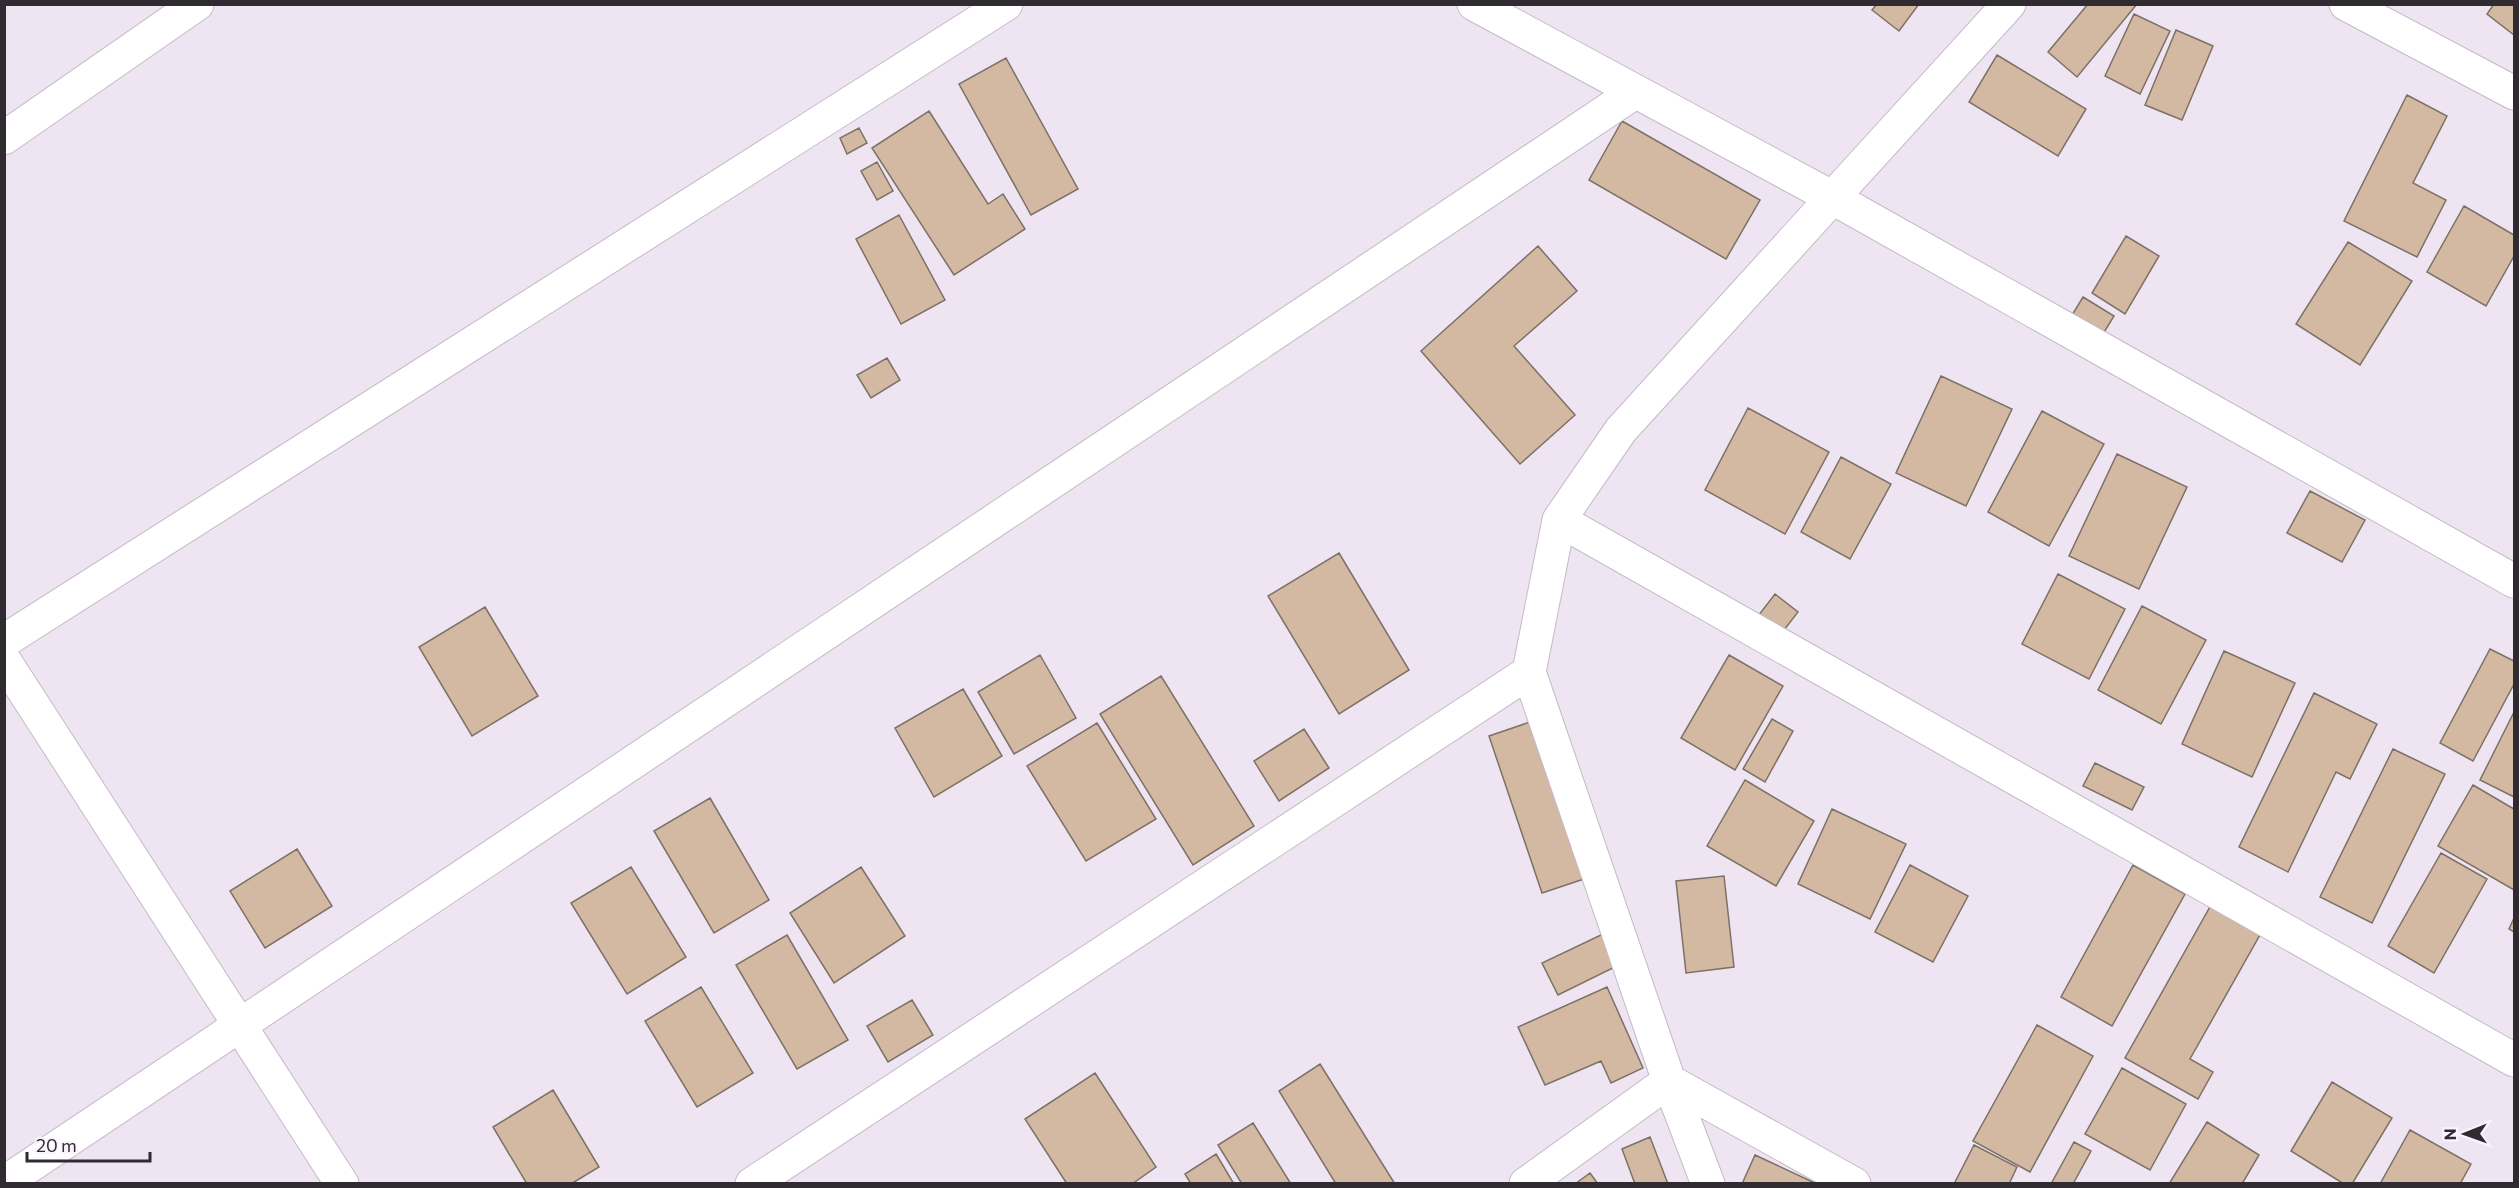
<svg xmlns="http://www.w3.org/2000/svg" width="2519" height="1188" font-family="Commissioner,sans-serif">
<rect width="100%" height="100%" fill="#efe5f2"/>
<path fill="#d3b9a1" stroke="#7c7167" stroke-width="1.5" d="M1877 4H1919L1899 31 1872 10Z
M2088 4H2137L2077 77 2048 52Z
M2494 4H2514V35L2487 14Z
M2134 14 2170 31 2140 94 2105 76Z
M2176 30 2213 46 2182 120 2145 105Z
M1997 55 2086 109 2058 156 1969 102Z
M1006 58 1078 189 1031 215 959 84Z
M2407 95 2447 116 2413 183 2446 200 2417 257 2344 221Z
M929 111 988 204 1003 194 1025 229 954 275 872 148Z
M1622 121 1760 200 1726 259 1589 180Z
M859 128 867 143 847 154 840 138Z
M877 162 893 191 877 200 861 171Z
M2464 206 2514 235V256L2486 306 2427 272Z
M899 215 945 300 901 324 856 239Z
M2126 236 2159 256 2125 314 2092 293Z
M2348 242 2412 281 2360 365 2296 324Z
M1538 246 1577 291 1514 346 1575 415 1520 464 1421 351Z
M2083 297 2114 316 2100 339 2069 320Z
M887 358 900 380 871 398 857 375Z
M1941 376 2012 409 1966 506 1896 473Z
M1748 408 1829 452 1785 534 1705 490Z
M2042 411 2104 444 2049 546 1988 512Z
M2117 454 2187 487 2139 589 2069 556Z
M1841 457 1891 484 1850 559 1801 532Z
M2310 491 2365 520 2342 562 2287 533Z
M1339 553 1409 670 1339 714 1268 596Z
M2058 574 2125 609 2089 679 2022 644Z
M1775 594 1798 612 1781 634 1758 616Z
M2142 606 2206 640 2161 724 2098 690Z
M485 607 538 696 472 736 419 647Z
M2490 649 2514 661V684L2473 761 2440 743Z
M2224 651 2295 683 2252 777 2182 744Z
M1040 655 1076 718 1014 754 978 692Z
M1729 655 1783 686 1735 770 1681 738Z
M1161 676 1254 826 1193 865 1100 714Z
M963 689 1002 756 934 797 895 728Z
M2314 693 2377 724 2350 779 2336 772 2288 872 2239 847Z
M2514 712V797L2480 780Z
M1772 719 1793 731 1765 782 1743 769Z
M1533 721 1587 878 1542 893 1489 736Z
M1097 723 1156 819 1086 861 1027 766Z
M1304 729 1329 768 1279 801 1254 761Z
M2393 749 2445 774 2372 923 2320 897Z
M2095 763 2144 787 2132 810 2083 786Z
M1745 780 1814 821 1776 886 1707 846Z
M2473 785 2514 809V890L2438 846Z
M710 798 769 900 714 933 654 831Z
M1832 809 1906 844 1870 919 1798 884Z
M297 849 332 906 265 948 230 891Z
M2441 853 2487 879 2434 973 2388 946Z
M1910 865 1968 896 1933 962 1875 932Z
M2133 865 2185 894 2112 1026 2061 997Z
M631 867 686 957 627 994 571 903Z
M861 867 905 936 834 983 790 913Z
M1724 876 1734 967 1686 973 1676 881Z
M2211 905 2261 933 2190 1059 2213 1072 2198 1099 2125 1058Z
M2514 918V932L2509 929Z
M1603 934 1619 965 1558 995 1542 963Z
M787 935 848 1040 797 1069 736 965Z
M701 987 753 1073 697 1107 645 1021Z
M1607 987 1643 1068 1611 1083 1601 1061 1545 1085 1518 1027Z
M912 1000 933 1035 888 1062 867 1026Z
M2037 1025 2093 1056 2030 1172 1973 1141Z
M1320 1064 1395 1184H1336L1279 1091Z
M2122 1068 2186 1104 2150 1170 2085 1134Z
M1095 1073 1156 1167 1132 1184H1067L1025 1119Z
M2332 1082 2392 1118 2352 1184H2344L2291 1151Z
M553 1090 599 1167 571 1184H527L493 1127Z
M2207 1122 2259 1155 2242 1184H2169Z
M1253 1123 1291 1184H1242L1218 1145Z
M2410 1130 2471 1164 2460 1184H2380Z
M1650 1137 1668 1184H1635L1622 1149Z
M2074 1142 2091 1151 2073 1184H2051Z
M1974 1145 2017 1167 2009 1184H1954Z
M1216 1154 1234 1184H1191L1185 1174Z
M1755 1155 1817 1184H1742Z
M1590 1173 1598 1184H1575Z"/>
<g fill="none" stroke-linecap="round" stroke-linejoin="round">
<defs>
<path id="minor" d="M1474 4 1833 198 2514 581
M2346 4 2514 93
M4 138 197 4
M1559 520 2514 1060
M4 641 1006 4
M4 660 342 1184
M4 1183 1635 92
M752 1184 1529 672
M1526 1184 1669 1081 1854 1184
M1708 1184 1669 1081 1529 672 1559 520 1621 430 2009 4"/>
</defs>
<use href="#minor" stroke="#c4bac7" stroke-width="35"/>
<use href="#minor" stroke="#fff" stroke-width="33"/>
</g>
<rect width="2519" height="1188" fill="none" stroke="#2f2b30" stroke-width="12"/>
<g transform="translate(2465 1134) rotate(269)" stroke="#fbf3fe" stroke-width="4.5" paint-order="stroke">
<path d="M0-4.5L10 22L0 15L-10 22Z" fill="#2f2b30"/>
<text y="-9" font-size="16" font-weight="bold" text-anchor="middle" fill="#2f2b30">N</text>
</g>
<path d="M27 1152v9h123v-9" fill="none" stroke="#2f2b30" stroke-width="3"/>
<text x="36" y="1152" font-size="18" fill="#2f2b30" stroke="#fbf3fe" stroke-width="4.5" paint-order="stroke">20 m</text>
</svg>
